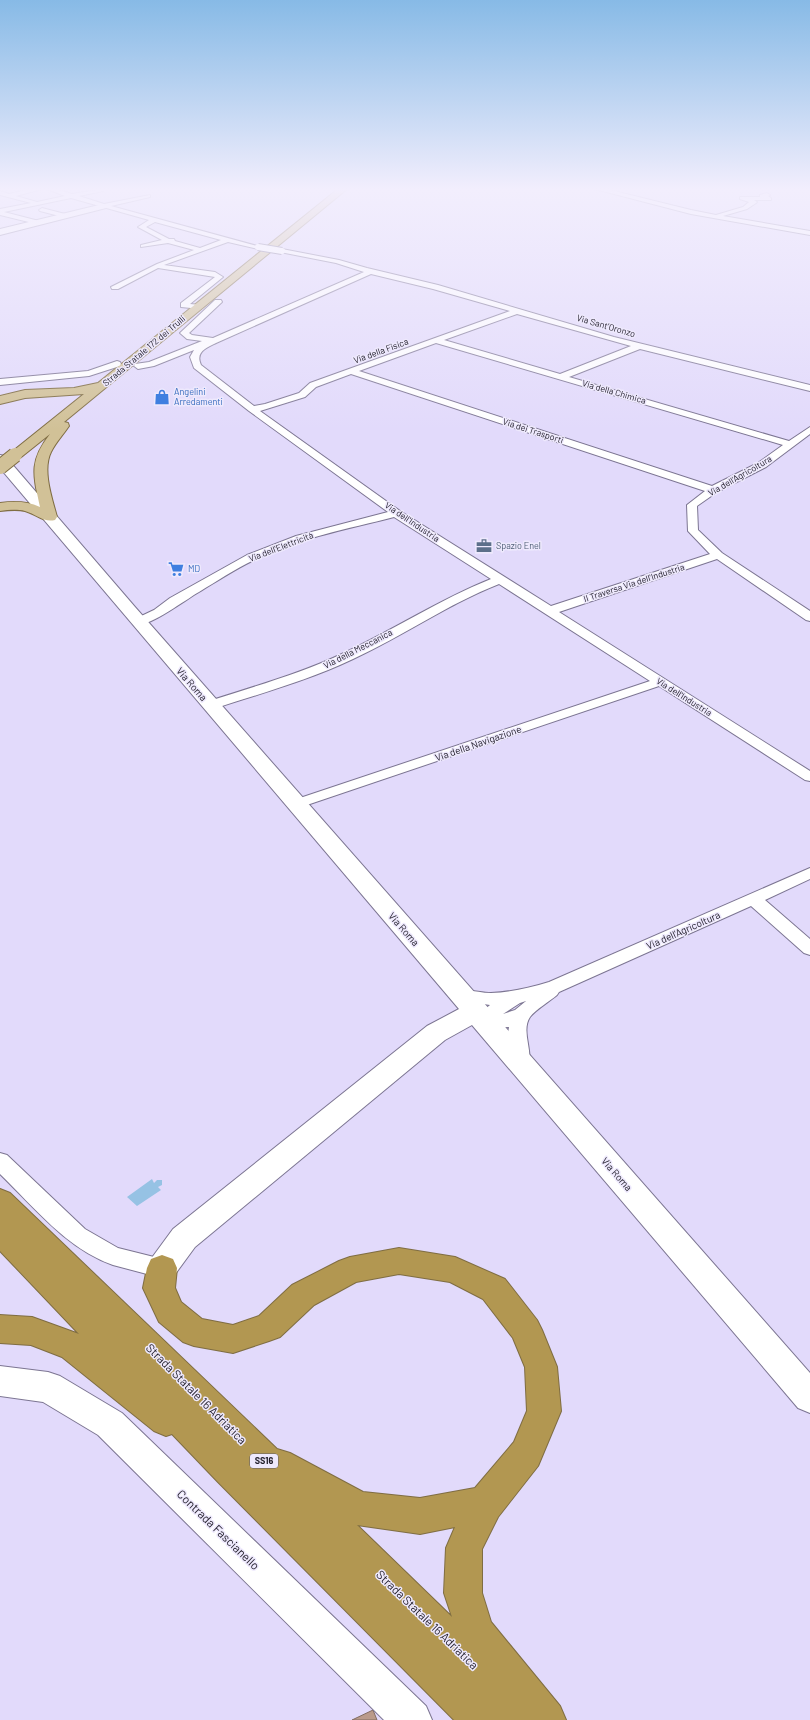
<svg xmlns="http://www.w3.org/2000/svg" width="810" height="1720" font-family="Barlow,sans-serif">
<rect width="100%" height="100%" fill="#e2dafb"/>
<path fill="#96c2e4" d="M152 1179 154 1183 157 1180H162V1185L158 1187 161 1190 137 1206 127 1197Z"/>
<path fill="#ba9a8a" stroke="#826c61" d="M373 1710 377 1720H352Z"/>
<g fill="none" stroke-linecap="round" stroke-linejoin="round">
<defs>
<path id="street" d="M30 189H42L16 196 37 202 65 196 47 189H56L72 194 103 189V191L79 196 104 204 150 195V197L111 206 261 247 258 249 228 242 164 265 215 272 223 277 190 304 201 305V309L181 307V303L215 277 158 268 118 289H112L111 287 157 264 194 250 168 243 141 247V245L162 240 138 227 149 220 71 198 4 212 39 221 40 222 37 224 0 215V209L31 203 0 195V191L9 194ZM155 222 221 240 200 248 175 241 174 239H169L146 227Z
M595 189H606L691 210 716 215 743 207 749 202 740 199V197H760V195L767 193 770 195 768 196 771 198V200H754L757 202 756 203 747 209 723 216 810 231V235L691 214Z
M42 208 65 214 66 215 63 217 40 211 39 210Z
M282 249 339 260 367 268 438 285 614 337 810 385V391L640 349 569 377 789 441 810 427V434L766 467 717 492 697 506 698 530 722 553 810 611V621L806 620 717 559 559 612 810 771V781L805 780 659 686 301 807 296 809 291 807 288 804 291 801 650 681 499 584C448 604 403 636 353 659 309 680 262 693 216 708H206L204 705 206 702C252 687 300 674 344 653 394 630 440 599 491 579L394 517C348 529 298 538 254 560 235 569 217 581 199 592 185 600 148 628 135 625L133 622 135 619 154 610 170 598 247 555 296 536 388 512 249 411 194 368 190 357 194 350 154 366 138 369 134 366 135 364 149 362 202 341 187 339 180 333 215 300H221L222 302 189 333 192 335 213 338 364 272 336 263 280 252 279 251ZM371 274 433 289 510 311 310 383 299 393 265 404 254 406 201 365C195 352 206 348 216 343ZM517 314 631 346 560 374 444 340ZM436 343 783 445 758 463 712 486 359 371ZM351 374 705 491 687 505 688 531 710 554 551 606 400 511 260 411 305 397 316 387Z
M117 361 120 362 121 364 120 366 89 376 0 385V379L88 371Z
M810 868V879L765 900 810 939V955L804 953 751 906 559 992 557 995C550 1001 535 1010 530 1017 520 1032 535 1053 527 1067L520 1069 513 1067C508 1057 507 1038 509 1027L484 1028 477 1026 475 1021 477 1016 490 1005 457 1000 454 996 457 992C468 988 479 993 491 993 511 992 530 988 549 982ZM526 1001 515 1010 503 1014 520 1003Z
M0 1153 7 1155 85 1229 118 1248 170 1261 173 1268 170 1275 162 1278 113 1265C67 1249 34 1207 0 1174Z"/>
<path id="secondary" d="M103 204H106V208L0 235V229Z
M0 455 5 456 135 607 810 1373V1413L798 1408 472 1025 445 1040 195 1247 173 1277 162 1281 151 1277 147 1268 151 1259 173 1229 427 1026 459 1009 0 468Z
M0 1366 48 1372 60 1376 122 1413 426 1706 432 1720H384L98 1435 43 1402 0 1396Z"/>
<path id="primary" d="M338 189H347L64 422 68 423 69 426C63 435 56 442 51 452 42 470 52 498 57 517L55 520C44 523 36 514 25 511 17 509 8 510 0 511V503C14 501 27 501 40 507 33 474 29 461 50 434L20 458H10L8 455 84 394 25 398 0 404V396L25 390 74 388 98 383Z"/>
<path id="highway" d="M0 1189 10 1193 277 1449 290 1453 363 1492 420 1498 475 1488 514 1442 527 1411 525 1367 513 1338 483 1299 450 1282 399 1274 356 1282 314 1305 280 1337 269 1341 233 1353 194 1346 183 1342 159 1322 143 1288 147 1268 151 1259 162 1255 173 1259 177 1268 175 1288 181 1302 202 1319 233 1325 259 1316 292 1285 339 1261 350 1257 399 1248 455 1257 505 1279 537 1320 542 1330 557 1367 561 1411 538 1466 498 1517 482 1549V1593L491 1622 560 1706 566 1720H454L218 1482 172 1434 166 1436 154 1431 62 1357 31 1345 0 1343V1315L32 1317 79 1334 0 1251ZM357 1525 420 1534 455 1527 446 1548 444 1593 452 1617Z"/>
</defs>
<use href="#street" stroke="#7c7592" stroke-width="2"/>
<use href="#secondary" stroke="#7c7592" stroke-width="2"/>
<use href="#primary" stroke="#7f6d43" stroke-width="2"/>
<use href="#highway" stroke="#7f6d43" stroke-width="2"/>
<use href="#street" fill="#fff" fill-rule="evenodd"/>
<use href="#secondary" fill="#fff" fill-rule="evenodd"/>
<use href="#primary" fill="#d1c197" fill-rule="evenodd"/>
<use href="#highway" fill="#b29751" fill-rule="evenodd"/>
<defs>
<path id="street-bridge" d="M258 247 282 251"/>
<path id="primary-bridge" d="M0 467 15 455"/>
</defs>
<use href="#street-bridge" stroke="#7c7592" stroke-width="8" stroke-linecap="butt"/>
<use href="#primary-bridge" stroke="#7f6d43" stroke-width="16" stroke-linecap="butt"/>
<use href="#street-bridge" stroke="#fff" stroke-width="6"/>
<use href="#primary-bridge" stroke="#d1c197" stroke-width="14"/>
</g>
<linearGradient id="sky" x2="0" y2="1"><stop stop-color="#87bae6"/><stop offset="0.44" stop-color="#f2eefd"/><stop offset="1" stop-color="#f2eefd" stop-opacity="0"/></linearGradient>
<rect width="810" height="430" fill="url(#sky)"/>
<defs>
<symbol id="shop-bare" viewBox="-9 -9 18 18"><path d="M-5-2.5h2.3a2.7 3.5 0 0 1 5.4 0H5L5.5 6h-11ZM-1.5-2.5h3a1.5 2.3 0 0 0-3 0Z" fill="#3f7fe0" stroke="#eee9fd" stroke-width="2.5" paint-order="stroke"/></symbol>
<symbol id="office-bare" viewBox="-9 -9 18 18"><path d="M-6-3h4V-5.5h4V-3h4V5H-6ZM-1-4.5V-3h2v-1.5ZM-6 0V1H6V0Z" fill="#5c6f8a" stroke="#eee9fd" stroke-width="2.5" paint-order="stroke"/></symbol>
<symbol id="supermarket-bare" viewBox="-9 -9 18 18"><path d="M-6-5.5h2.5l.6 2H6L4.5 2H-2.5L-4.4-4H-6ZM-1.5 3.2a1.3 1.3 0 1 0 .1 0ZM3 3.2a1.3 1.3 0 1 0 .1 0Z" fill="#3f7fe0" stroke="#eee9fd" stroke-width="2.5" paint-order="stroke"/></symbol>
</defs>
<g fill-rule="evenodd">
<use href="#shop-bare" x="151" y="386" width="22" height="22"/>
<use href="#office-bare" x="473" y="535" width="22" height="22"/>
<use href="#supermarket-bare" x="165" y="558" width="22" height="22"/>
</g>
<g text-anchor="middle" stroke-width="3" stroke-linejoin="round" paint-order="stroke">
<g font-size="9" fill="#211e2a" stroke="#eee9fd">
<text transform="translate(606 326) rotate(16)" y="3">Via Sant'Oronzo</text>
<text transform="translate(144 351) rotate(-40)" y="3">Strada Statale 172 dei Trulli</text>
<text transform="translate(381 351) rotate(-20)" y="3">Via della Fisica</text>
<text transform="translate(614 392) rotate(16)" y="3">Via della Chimica</text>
<text transform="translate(533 431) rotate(18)" y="3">Via dei Trasporti</text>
<text transform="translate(740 476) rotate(-30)" y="3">Via dell'Agricoltura</text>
<text transform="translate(412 522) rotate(34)" y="3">Via dell'Industria</text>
<text transform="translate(281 547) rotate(-21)" y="3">Via dell'Elettricità</text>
<text transform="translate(634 583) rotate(-18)" y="3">II Traversa Via dell'Industria</text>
<text transform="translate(358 649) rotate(-27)" y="3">Via della Meccanica</text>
<text transform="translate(684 697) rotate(32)" y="3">Via dell'Industria</text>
</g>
<g font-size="9" fill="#366cbe" stroke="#eee9fd" text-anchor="start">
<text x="174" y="395">Angelini<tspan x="174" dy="10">Arredamenti</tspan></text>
<text x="188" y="572">MD</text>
</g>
<g font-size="9" fill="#4e5e75" stroke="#eee9fd" text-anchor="start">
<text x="496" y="549">Spazio Enel</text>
</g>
<rect fill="#eee9fd" stroke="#5e5b69" stroke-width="1" x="250" y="1454" width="28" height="14" rx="3"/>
<g font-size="9" font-weight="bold" fill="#211e2a">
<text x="264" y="1464">SS16</text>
</g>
<g font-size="10" fill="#211e2a" stroke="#eee9fd">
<text transform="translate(192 684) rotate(49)" y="4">Via Roma</text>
<text transform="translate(478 743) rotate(-19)" y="4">Via della Navigazione</text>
<text transform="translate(404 929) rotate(49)" y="4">Via Roma</text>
<text transform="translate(683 930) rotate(-24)" y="4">Via dell'Agricoltura</text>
<text transform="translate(617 1174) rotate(49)" y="4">Via Roma</text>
</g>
<g font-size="12" fill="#211e2a" stroke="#eee9fd">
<text transform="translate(196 1394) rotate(45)" y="4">Strada Statale 16 Adriatica</text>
<text transform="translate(218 1530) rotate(44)" y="4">Contrada Fascianello</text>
<text transform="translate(427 1620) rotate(44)" y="4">Strada Statale 16 Adriatica</text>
</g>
</g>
</svg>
